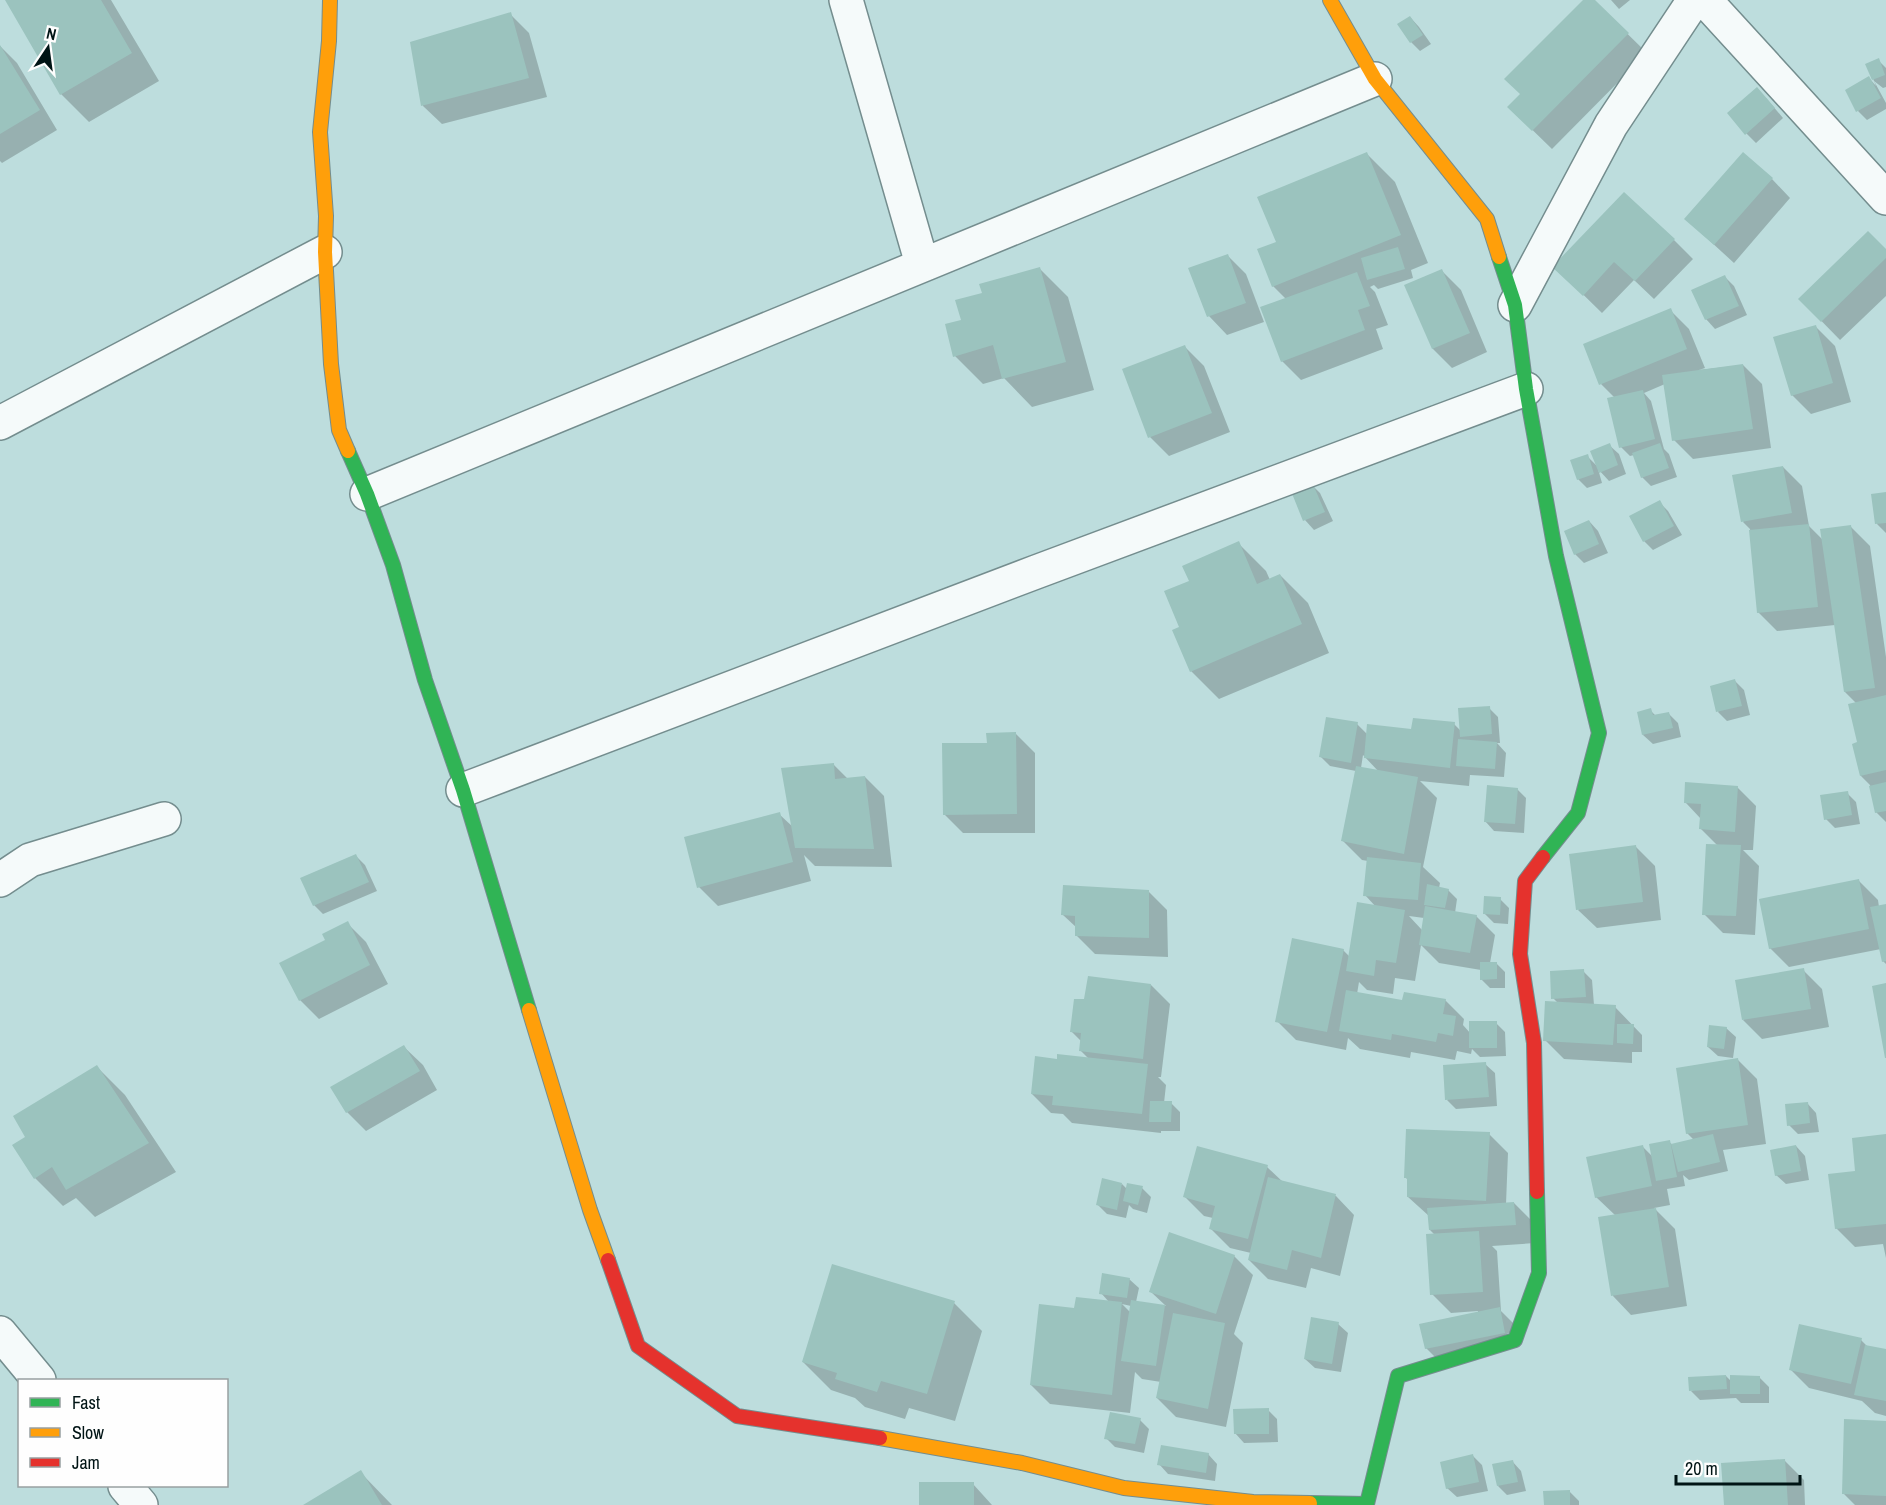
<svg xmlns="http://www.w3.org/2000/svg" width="1886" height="1505" font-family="'Archivo Narrow',sans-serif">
<rect width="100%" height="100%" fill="#bddddd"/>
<path fill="#0003" fill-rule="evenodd" d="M7 0H111L159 81 89 122 61 94Z
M1585 0H1593L1647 53 1552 149 1509 107 1522 95Z
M1611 0H1630L1619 9Z
M510 14 529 33 547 97 442 124 423 106 411 43Z
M1410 17 1419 27 1431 44 1420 51 1411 42Z
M0 46 17 63 57 130 2 163 0 161Z
M1878 60 1886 68V87L1883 88 1874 81 1867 64Z
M1869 78 1876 86 1874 81 1886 103V109L1867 120 1858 111Z
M1766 98 1783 118 1756 143 1746 133Z
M1367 154 1395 182 1428 263 1411 270 1413 278 1378 289 1374 285 1370 287 1375 292 1388 325 1376 329 1383 349 1301 380 1282 361 1286 299 1273 286 1277 242Z
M1772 179 1790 198 1734 263 1686 219Z
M1674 240 1693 259 1654 299 1634 280 1602 313 1555 267Z
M1886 251V296L1840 340 1800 299Z
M1227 255 1246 274 1264 322 1227 335 1209 316 1190 269Z
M1040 269 1068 297 1094 390 1032 407 1004 378 983 384 955 356 962 321 983 294Z
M1442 271 1461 290 1487 352 1452 368 1433 349 1406 286Z
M1725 277 1734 286 1747 315 1715 329 1706 319Z
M1670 310 1689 329 1705 368 1699 370 1743 365 1762 384 1771 448 1693 459 1674 440 1665 384 1644 393 1651 401 1664 449 1669 454 1677 477 1651 486 1642 477 1634 455 1630 456 1621 447 1615 398 1601 384Z
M1816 327 1835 346 1851 402 1811 414 1792 395Z
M1185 347 1204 366 1230 432 1169 456 1150 437Z
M1609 445 1619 454 1626 474 1609 481 1598 469 1602 483 1587 488 1578 479 1587 456 1599 468Z
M1783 467 1802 486 1809 526 1823 540 1851 527 1870 546 1886 657V822L1876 812 1870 785 1861 776 1857 704 1845 692 1835 625 1777 631 1758 612 1750 529 1743 522Z
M1311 484 1320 493 1333 521 1314 530 1305 520Z
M1886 493V533L1877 524Z
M1659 502 1668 511 1682 535 1653 550 1644 541Z
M1589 521 1598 531 1608 553 1584 563 1575 554Z
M1238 543 1266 571 1270 580 1280 575 1308 603 1329 653 1219 699 1191 671 1181 628 1191 581Z
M1735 681 1744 690 1750 715 1727 721 1718 712Z
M1489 708 1498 717 1500 743H1497L1506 753 1504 777 1470 775 1469 786 1420 781 1437 798 1423 867 1440 883 1439 888 1448 890 1457 899 1455 913 1476 916 1495 935 1490 963H1496L1505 972V988H1490L1481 979V970L1439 963 1421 945 1415 981 1395 978 1393 994 1367 990 1359 982 1357 994 1403 1002 1445 1000 1464 1019 1463 1025 1471 1034 1496 1023 1505 1032 1506 1056 1480 1057 1472 1049 1471 1054 1457 1051 1455 1060 1411 1052 1410 1058 1360 1049 1348 1038 1346 1050 1296 1040 1277 1021 1343 950 1350 957 1376 907 1365 895 1368 861 1362 860 1343 841 1356 771 1330 766 1321 757 1357 724 1368 735 1454 724 1461 731ZM1363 755 1379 772 1361 768ZM1409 916 1424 918 1422 930Z
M1650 710 1656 716 1669 714 1678 723 1681 737 1653 744 1643 735Z
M1016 734 1035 753V833H963L944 814 989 744Z
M833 764 848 779 865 777 884 796 892 867 815 866 804 855 811 881 718 906 699 887 779 814 793 827Z
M1737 787 1756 806 1753 850H1743L1759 866 1755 935 1723 933 1704 914 1718 846 1701 829V819L1686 803Z
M1517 789 1526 798 1524 833 1494 831 1485 821Z
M1847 793 1856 802 1860 824 1835 828 1826 819Z
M1636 847 1655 866 1661 920 1597 928 1578 910Z
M356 856 365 865 377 891 323 914 314 905Z
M1859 881 1878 900 1879 907 1886 905V964L1883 961 1881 949 1789 967 1770 948Z
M1148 891 1167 910 1168 957 1095 954 1076 935 1077 928 1063 915Z
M1500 899 1509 908 1508 924 1494 923 1484 913Z
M347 923 366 942 388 984 319 1019 300 1000 327 941Z
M1803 970 1822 989 1829 1027 1762 1039 1743 1020Z
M1583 971 1592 980 1594 1005 1615 1007 1642 1035V1052H1632V1063L1564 1059 1545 1040 1558 1003 1553 998Z
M1151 985 1170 1004 1161 1077H1158L1166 1085 1164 1103H1171L1180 1112V1131H1161V1133L1072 1123 1063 1114 1051 1113 1032 1094 1058 1060 1089 1059 1080 1050 1081 1041 1071 1031 1086 1001Z
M1726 1028 1736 1037 1733 1058 1718 1056 1708 1047Z
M404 1047 423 1065 437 1090 366 1131 347 1112Z
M1738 1060 1757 1079 1766 1144 1723 1150 1728 1171 1689 1180 1683 1175 1685 1186 1667 1189 1670 1205 1654 1208 1675 1229 1687 1306 1631 1315 1613 1296 1616 1216 1596 1197 1642 1146 1653 1157 1669 1142 1673 1145 1694 1140 1687 1133Z
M1485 1064 1495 1073 1497 1106 1456 1109 1447 1100Z
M97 1067 125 1095 176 1172 95 1217 76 1198 63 1206 35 1178 27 1137Z
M1807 1103 1816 1113 1819 1132 1798 1134 1789 1125Z
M1489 1134 1508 1153 1506 1204 1514 1203 1533 1222 1535 1243 1492 1246 1497 1251 1501 1311 1518 1328 1445 1367 1426 1348 1478 1313V1311L1451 1313 1432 1294 1435 1235 1430 1230 1429 1216 1408 1197V1180L1406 1178Z
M1886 1135V1258L1883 1244 1855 1247 1836 1228 1857 1172Z
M1796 1146 1805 1156 1809 1180 1786 1184 1776 1175Z
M1267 1167 1284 1183 1336 1196 1354 1215 1340 1276 1311 1268 1306 1288 1268 1279 1249 1260 1251 1253 1230 1248 1211 1229 1213 1218 1204 1216 1185 1197Z
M1122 1184 1127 1189 1142 1188 1151 1197 1147 1213 1133 1209 1129 1205 1126 1218 1107 1214 1098 1205Z
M1234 1256 1253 1275 1234 1334 1243 1343 1226 1427 1176 1417 1157 1398 1161 1382 1142 1379 1135 1372 1130 1413 1050 1404 1031 1385 1076 1309 1109 1302 1101 1293 1129 1279 1139 1288 1136 1302 1166 1306 1151 1292ZM1122 1304 1131 1306 1130 1312Z
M954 1303 982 1331 955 1421 909 1408 905 1419 865 1407 855 1398 831 1390 803 1362Z
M1338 1324 1348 1333 1341 1372 1315 1368 1305 1359Z
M1861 1340 1868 1347 1886 1350V1416L1875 1413 1862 1401 1809 1388 1790 1369Z
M1726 1376 1732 1382 1759 1377 1769 1387V1403H1741L1736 1398 1700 1400 1691 1391Z
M1268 1410 1277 1419 1278 1442 1244 1443 1235 1433Z
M1140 1420 1149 1429 1144 1453 1115 1447 1106 1438Z
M1886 1422V1505H1855L1844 1494Z
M1208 1454 1217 1464 1215 1481 1168 1474 1159 1464Z
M1473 1456 1482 1465 1488 1491 1457 1497 1447 1488Z
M1512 1461 1521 1471 1526 1491 1507 1495 1498 1486Z
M1785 1461 1804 1480 1805 1505H1725Z
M360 1472 392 1505H306Z
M973 1484 992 1505H921Z
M1569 1491 1579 1501V1505H1545Z"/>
<path fill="#9bc3be" d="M5 0H101L132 53 60 95Z
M1583 0H1595L1629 33 1532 131 1507 107 1520 94 1504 79Z
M511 12 529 78 421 106 410 42Z
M1410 16 1423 35 1410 43 1397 24Z
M0 45 40 110 0 134Z
M1879 58 1885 75 1872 80 1865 64Z
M1869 76 1881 98 1856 112 1845 90Z
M1757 87 1775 108 1745 135 1727 113Z
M1367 152 1401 235 1272 287 1257 249 1276 242 1257 197Z
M1743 152 1773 178 1714 245 1684 219Z
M1624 192 1675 239 1635 281 1614 262 1583 296 1552 267Z
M1868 231 1886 249V258L1821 322 1798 299Z
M1398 247 1405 269 1367 280 1361 258Z
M1228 254 1246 303 1207 317 1188 268Z
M1040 267 1066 362 1002 379 993 345 953 357 945 324 961 320 955 300 982 293 979 284Z
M1442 269 1470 333 1432 349 1404 285Z
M1357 272 1370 306 1358 310 1365 330 1281 362 1260 307Z
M1725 275 1739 306 1705 320 1691 290Z
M1671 308 1687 349 1599 385 1583 344Z
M1816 325 1833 383 1791 396 1773 337Z
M1185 345 1212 413 1148 438 1122 369Z
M1743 364 1753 429 1672 441 1662 375Z
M1643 390 1655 439 1619 448 1607 398Z
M1610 443 1618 465 1599 473 1590 451Z
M1660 443 1669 468 1641 478 1632 453Z
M1588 454 1594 474 1577 480 1570 460Z
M1783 466 1792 513 1741 522 1732 475Z
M1312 482 1325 512 1303 521 1291 491Z
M1886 492V523L1875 524 1871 494Z
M1660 500 1674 526 1643 542 1629 516Z
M1589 520 1599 544 1574 555 1564 531Z
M1809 524 1818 607 1757 613 1749 530Z
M1851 525 1875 688 1844 692 1820 529Z
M1239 541 1257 584 1280 574 1302 624 1190 672 1172 630 1179 627 1164 591 1189 581 1182 566Z
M1735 679 1742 706 1716 712 1710 686Z
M1886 695V770L1860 776 1852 744 1857 742 1848 704Z
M1490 706 1492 734 1460 737 1458 708Z
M1651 708 1653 715 1669 712 1673 728 1642 735 1637 712Z
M1326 717 1358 722 1351 763 1319 757Z
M1413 718 1455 722 1450 768 1364 758 1367 724 1411 729Z
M1016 732 1017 814 943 815 942 743H987L986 733Z
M1458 739 1497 742 1495 769 1456 766Z
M834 763 835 779 865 776 874 849 795 848 781 768Z
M1356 766 1418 777 1404 854 1341 841Z
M1685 782 1738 786 1735 832 1699 829 1701 804 1684 803Z
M1886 782V811L1875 813 1869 786Z
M1487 785 1518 788 1515 824 1484 822Z
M1848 791 1852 815 1824 820 1820 795Z
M780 812 793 862 697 888 684 837Z
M1706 844 1741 845 1736 916 1702 915Z
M1636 845 1643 902 1576 910 1569 854Z
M356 854 369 882 313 906 300 878Z
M1367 857 1421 863 1418 900 1363 896Z
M1859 879 1869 929 1769 949 1759 899Z
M1427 884 1449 889 1445 908 1424 905Z
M1063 885 1149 890V938L1075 936V916L1061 915Z
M1484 896 1501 897 1500 915 1483 914Z
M1357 902 1405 910 1396 963 1376 960 1374 976 1346 971Z
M1886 904V961L1882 962 1870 907Z
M1425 906 1477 915 1470 953 1419 945Z
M348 921 370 965 299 1001 279 963 325 940 322 934Z
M1292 938 1344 949 1327 1032 1275 1022Z
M1480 962H1497V979L1480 980Z
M1804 968 1811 1009 1742 1020 1735 980Z
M1584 969 1586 997 1551 999 1550 971Z
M1088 976 1151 984 1143 1059 1079 1051 1081 1033 1070 1032 1074 999H1084Z
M1886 983V1058H1885L1872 986Z
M1346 990 1402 1000 1404 992 1446 999 1443 1014 1456 1016 1453 1036 1438 1033 1436 1042 1392 1034 1391 1040 1339 1031Z
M1545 1001 1616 1005 1613 1045 1543 1041Z
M1469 1021H1497V1048H1469Z
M1617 1024H1634L1633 1044 1617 1043Z
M1709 1025 1727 1027 1724 1049 1707 1047Z
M404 1045 420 1071 346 1113 330 1087Z
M1057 1054 1148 1064 1142 1114 1052 1105 1053 1096 1031 1094 1035 1056 1057 1059Z
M1738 1058 1748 1125 1686 1134 1676 1068Z
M1486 1062 1489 1097 1445 1100 1443 1065Z
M97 1065 149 1143 66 1190 52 1167 34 1179 12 1145 25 1137 13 1116Z
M1150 1101H1172L1171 1122H1149Z
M1808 1102 1810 1123 1787 1126 1785 1104Z
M1406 1129 1490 1132 1486 1201 1407 1197V1178H1404Z
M1713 1134 1720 1162 1678 1172 1671 1144Z
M1886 1134V1224L1835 1229 1828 1174 1855 1171 1852 1138Z
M1670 1140 1677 1177 1656 1181 1649 1144Z
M1643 1145 1652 1186 1595 1198 1586 1157Z
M1796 1145 1801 1171 1775 1176 1770 1150Z
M1197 1146 1268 1165 1248 1239 1209 1229 1215 1206 1183 1197Z
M1268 1177 1336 1194 1321 1258 1292 1250 1287 1270 1248 1260Z
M1102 1178 1122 1183 1117 1210 1096 1205Z
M1127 1183 1143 1186 1138 1205 1123 1201Z
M1514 1202 1516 1225 1429 1230 1427 1208Z
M1656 1208 1669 1287 1611 1296 1598 1217Z
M1479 1231 1483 1292 1430 1295 1426 1234Z
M1169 1232 1235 1255 1216 1314 1149 1292Z
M832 1264 955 1301 927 1394 881 1381 877 1392 835 1379 837 1373 802 1362Z
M1102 1273 1130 1278 1127 1298 1099 1294Z
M1076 1297 1122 1302 1112 1395 1030 1385 1039 1304 1074 1308Z
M1131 1300 1165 1305 1156 1366 1121 1361Z
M1500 1307 1505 1333 1425 1349 1419 1324Z
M1173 1313 1225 1323 1208 1409 1156 1398Z
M1311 1317 1339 1322 1332 1364 1304 1359Z
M1799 1324 1862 1338 1851 1384 1789 1370Z
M1865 1345 1886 1349V1401L1854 1395Z
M1726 1375 1727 1389 1689 1391 1688 1377Z
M1730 1375 1760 1376V1394H1730Z
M1269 1408V1434H1234L1233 1409Z
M1110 1412 1141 1418 1135 1444 1104 1439Z
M1844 1419 1886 1421V1496L1842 1494Z
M1161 1445 1209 1453 1206 1473 1157 1465Z
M1473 1454 1479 1482 1446 1489 1440 1462Z
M1785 1459 1788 1505H1724L1721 1463Z
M1513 1460 1518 1482 1497 1486 1492 1464Z
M361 1470 382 1505H303Z
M919 1482H974V1505H919Z
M1570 1490V1505H1544L1543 1491Z"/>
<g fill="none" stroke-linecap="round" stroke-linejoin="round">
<defs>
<path id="street" d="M846 0 922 264
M1705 0 1886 198
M1515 305 1611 125 1694 0
M0 423 325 252
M367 494 1375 79
M463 790 1036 572 1526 389
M0 880 30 860 164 819
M0 1333 39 1380
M125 1486 141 1505"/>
<path id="fast" d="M1499 257 1515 305 1526 389 1556 556 1599 733 1578 813 1543 857
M348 451 367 494 393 565 425 680 463 790 529 1010
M1310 1503 1367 1504 1398 1376 1515 1340 1539 1273 1537 1192"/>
<path id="slow" d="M330 0 329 41 320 132 326 216 325 252 331 364 339 430 348 451
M1330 0 1375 79 1487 219 1499 257
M529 1010 590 1210 608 1260
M880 1438 1022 1463 1124 1488 1253 1502 1310 1503"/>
<path id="jam" d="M1537 1192 1534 1043 1520 954 1525 881 1543 857
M608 1260 638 1346 737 1416 880 1438"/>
</defs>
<use href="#street" stroke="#748d8e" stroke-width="36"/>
<use href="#fast" stroke="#748d8e" stroke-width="16"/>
<use href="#slow" stroke="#748d8e" stroke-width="16"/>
<use href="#jam" stroke="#748d8e" stroke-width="16"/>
<use href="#street" stroke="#f5fafa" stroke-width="33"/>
<use href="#fast" stroke="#30b455" stroke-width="14"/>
<use href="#slow" stroke="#ff9f0a" stroke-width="14"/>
<use href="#jam" stroke="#e5322d" stroke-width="14"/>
</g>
<rect x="18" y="1379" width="210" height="108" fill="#fefefe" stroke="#98a0a1" stroke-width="1.5"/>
<rect x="30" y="1398" width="30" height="9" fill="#30b455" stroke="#98a0a1" stroke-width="1.5"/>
<text x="72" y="1409" font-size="18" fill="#001415">Fast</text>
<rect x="30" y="1428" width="30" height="9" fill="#ff9f0a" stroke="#98a0a1" stroke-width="1.5"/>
<text x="72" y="1439" font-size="18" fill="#001415">Slow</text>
<rect x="30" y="1458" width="30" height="9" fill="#e5322d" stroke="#98a0a1" stroke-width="1.5"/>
<text x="72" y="1469" font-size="18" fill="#001415">Jam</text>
<g transform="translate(48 48) rotate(13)" stroke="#fefefe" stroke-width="4.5" paint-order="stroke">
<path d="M0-4.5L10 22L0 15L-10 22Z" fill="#001415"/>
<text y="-9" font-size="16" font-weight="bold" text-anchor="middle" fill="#001415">N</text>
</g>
<path d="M1676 1475v9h124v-9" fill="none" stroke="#001415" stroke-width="3"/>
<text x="1685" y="1475" font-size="18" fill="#001415" stroke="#fefefe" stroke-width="4.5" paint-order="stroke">20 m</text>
</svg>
